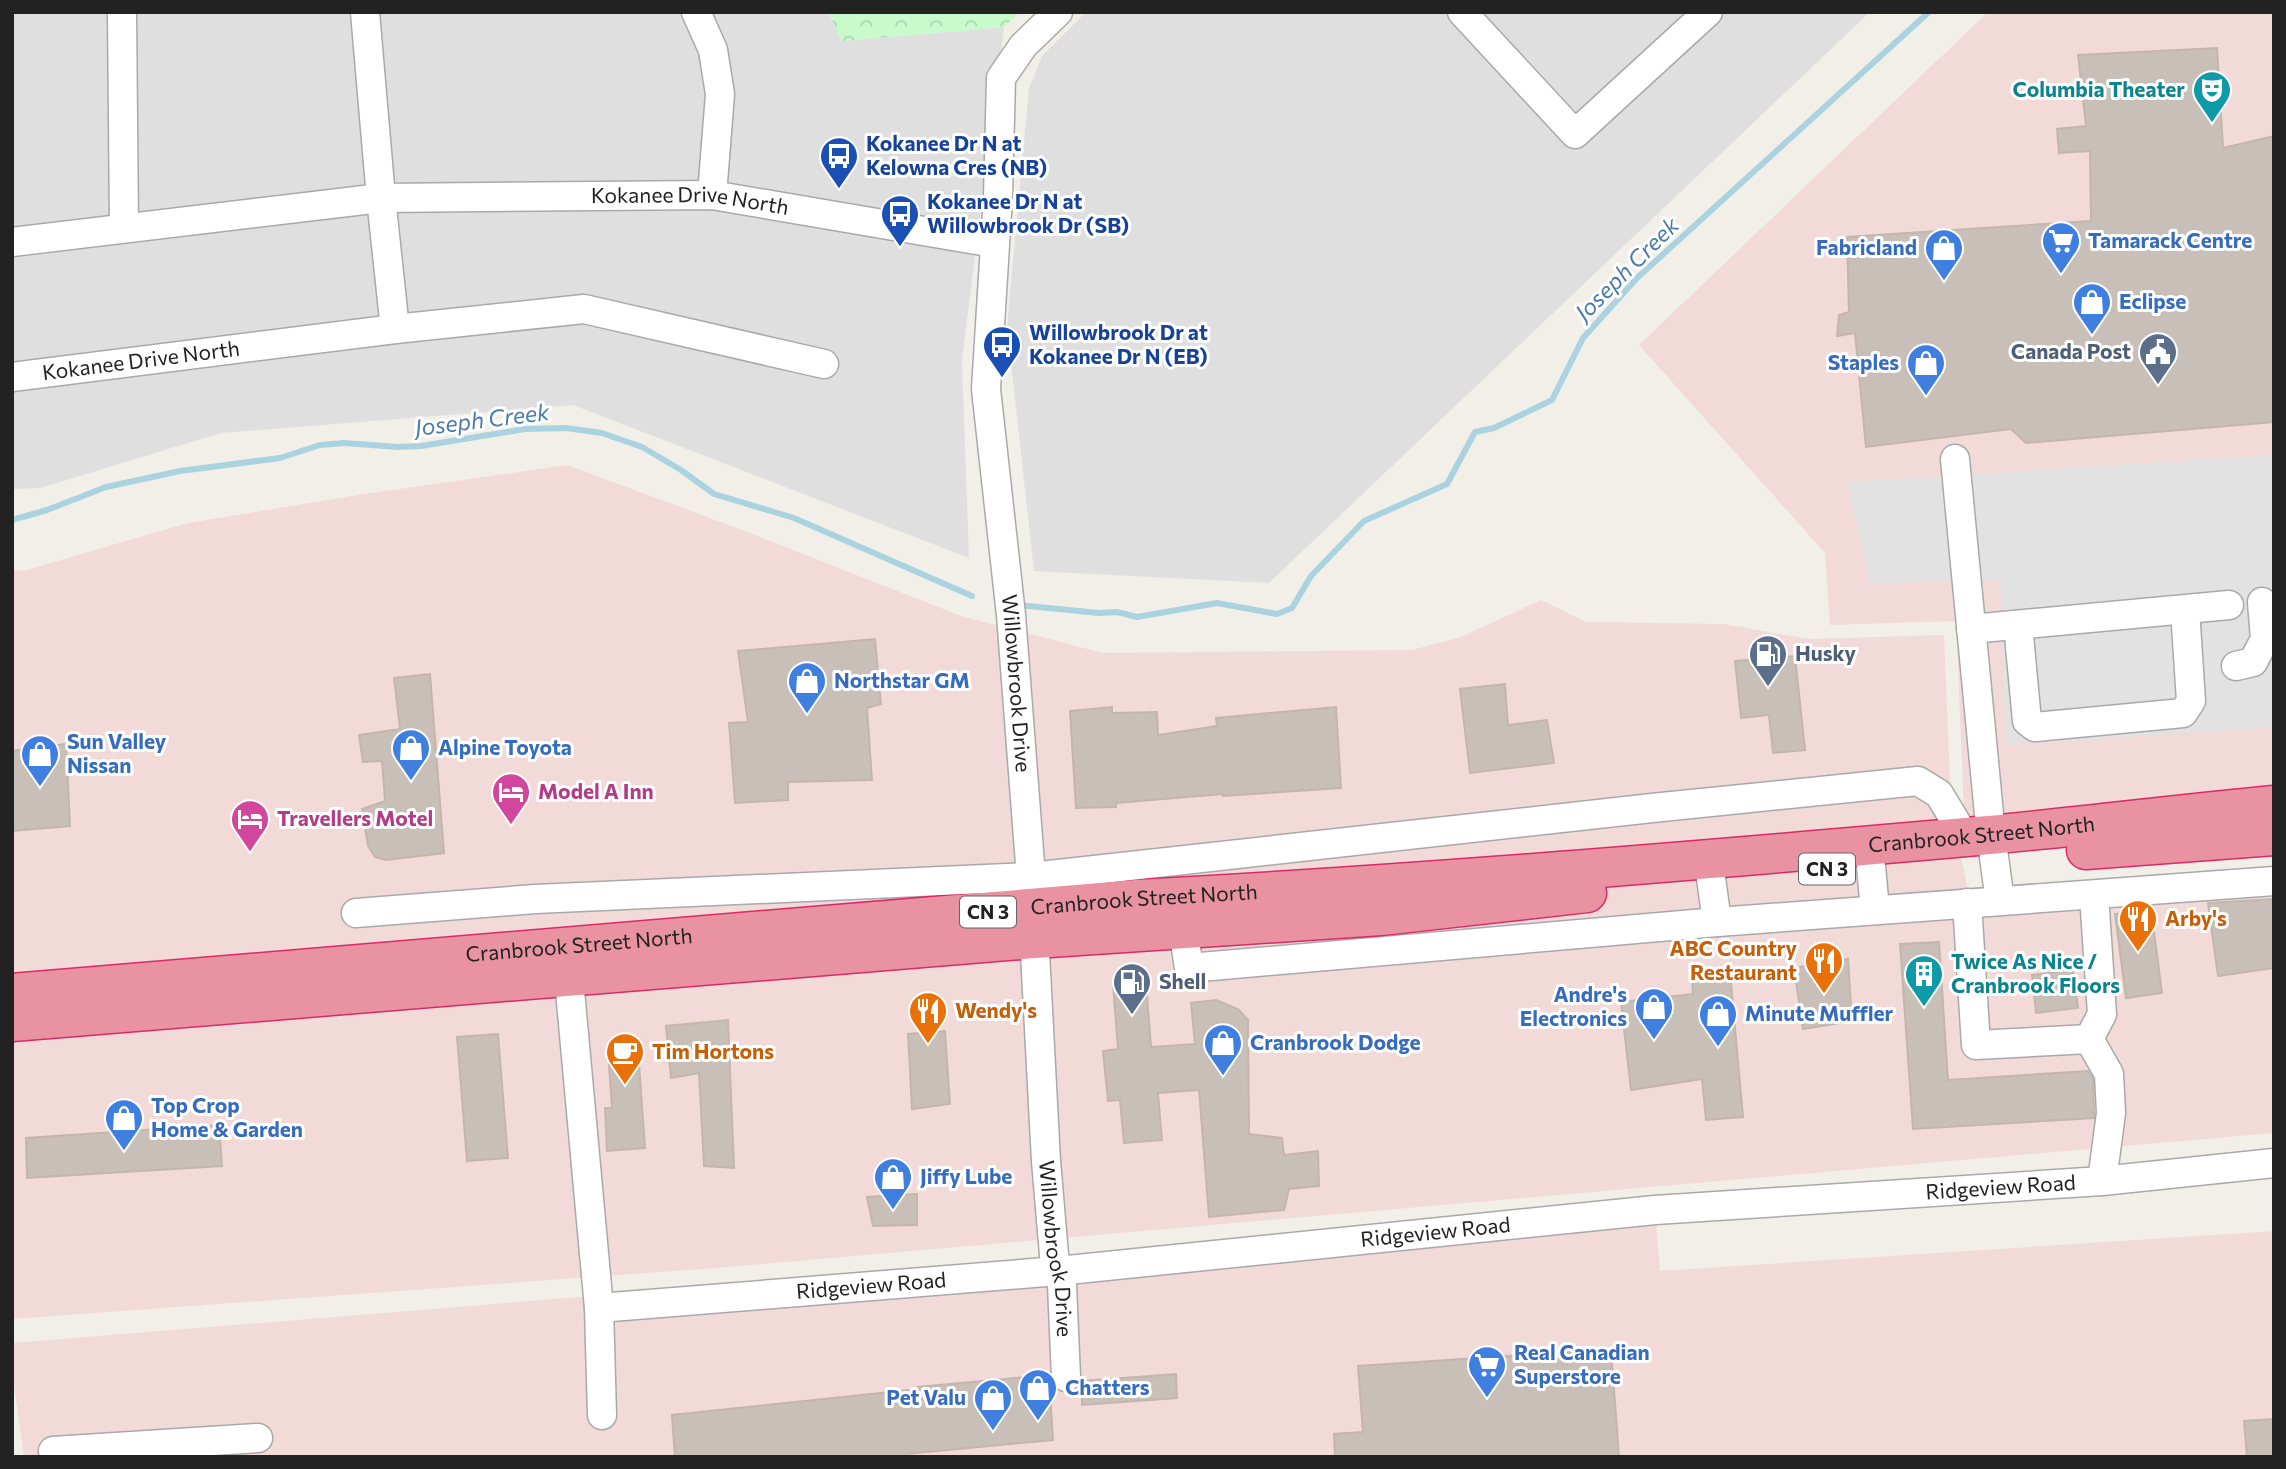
<svg xmlns="http://www.w3.org/2000/svg" width="2286" height="1469" font-family="Commissioner,sans-serif">
<defs>
<pattern id="park-crowns" width="20" height="18" patternUnits="userSpaceOnUse" patternTransform="scale(1.75)"><rect width="20" height="18" fill="#c8facc"/><path d="M2 6a3 3 0 1 1 6 0M12 15a3 3 0 1 1 6 0" fill="none" stroke="#acd6af"/></pattern>
</defs>
<rect width="100%" height="100%" fill="#f2efe9"/>
<path fill="#e0dfdf" d="M12 12H828L842 41 1004 27 962 360 969 558 573 405 221 433 40 488 12 489Z
M1086 12H1870L1269 583 1034 571 1007 327 1029 88 1042 56Z"/>
<path fill="#f2dad9" d="M1988 12H2274V806L1965 837 1956 621 1830 625 1825 553 1639 345Z
M567 465 745 531 961 616 1103 653 1412 650 1461 637 1541 600 1586 622 1724 624 1809 639 1944 635 1951 805 1970 902 2274 876V1133L716 1268 12 1319V569L23 571 188 523 364 494Z
M1655 1210 1660 1271 2274 1231V1457H24L12 1371V1343Z"/>
<path fill="url(#park-crowns)" d="M828 12H1020L1004 27 842 41Z"/>
<path fill="#e2e2e2" d="M2274 455V727L2006 745 2000 579 1870 584 1847 482Z"/>
<g fill="none" stroke-linecap="round" stroke-linejoin="round">
<path stroke="#aad3df" stroke-width="6" d="M12 520 47 510 106 487 180 471 280 458 320 445 344 443 398 447 421 446 525 429 566 428 602 433 642 447 681 470 714 494 794 518 972 596
M1018 605 1099 613 1117 612 1137 617 1217 603 1277 614 1292 608 1311 576 1364 521 1447 484 1475 432 1494 428 1552 400 1583 338 1637 278 1929 12"/>
</g>
<path fill="#c7bfb8" stroke="#c4b6ab" stroke-width="2" d="M2217 48 2223 148 2274 136V422L2026 443 2011 429 1866 447 1855 333 1837 336 1839 315 1849 312 1847 237 2091 221 2090 151 2059 153 2057 129 2086 126 2078 55Z
M875 639 881 704 867 708 872 780 788 782V800L735 803 729 723 748 722 738 651Z
M1795 656 1805 750 1773 753 1769 715 1741 718 1735 661Z
M430 674 444 853 386 860 375 857 368 846 362 809 385 801 382 761 363 762 359 735 400 729 394 678Z
M1505 684 1508 725 1547 720 1554 763 1470 773 1460 689Z
M1112 707V713L1157 712 1158 735 1217 726 1216 718 1336 707 1341 788 1223 796V794L1116 803V807L1076 808 1070 711Z
M66 744 70 826 12 831V751Z
M2274 899V968L2218 976 2208 903Z
M2151 909 2162 993 2126 998 2115 914Z
M1939 942 1948 1080 2088 1071 2093 1079 2094 1118 1913 1129 1900 944Z
M1848 959 1852 1021 1803 1029 1794 968Z
M2073 970 2078 1008 2036 1013 2032 975Z
M1730 972 1743 1117 1706 1120 1702 1079 1631 1090 1621 1002 1693 994 1692 978Z
M1146 982 1151 1047 1195 1044 1191 1003 1216 1000 1238 1009 1248 1020 1249 1134 1282 1138 1284 1155 1318 1151 1319 1186 1289 1189 1284 1210 1209 1217 1199 1090 1158 1093 1162 1140 1124 1143 1120 1100 1108 1101 1103 1051 1118 1049 1113 984Z
M728 1020 734 1168 704 1166 699 1073 671 1078 666 1026Z
M945 1031 950 1104 912 1109 908 1034Z
M498 1034 508 1158 467 1161 457 1037Z
M639 1063 645 1148 607 1151 605 1108H612L609 1065Z
M219 1125 222 1166 27 1178 26 1138Z
M917 1194V1225L873 1226 867 1197Z
M1611 1349 1619 1457H1335L1334 1434 1363 1432 1358 1366Z
M1176 1374 1177 1398 1082 1405V1381Z
M1049 1375 1053 1440 906 1454 907 1457H675L672 1415 918 1389V1387Z
M2274 1419V1457H2247L2244 1421Z"/>
<g fill="none" stroke-linecap="round" stroke-linejoin="round">
<defs>
<g id="minor">
<path d="M122 12 124 228"/>
<path d="M365 12 381 198 395 329"/>
<path d="M696 12 713 50 720 94 712 195"/>
<path id="s1" d="M1058 12 1023 46 1001 78 998 197 986 389 1011 615 1031 877 1046 1161 1054 1255 1062 1285 1066 1377"/>
<path d="M1462 12 1575 134 1708 12"/>
<path id="s2" d="M12 242 381 198 712 195 994 243"/>
<path id="s3" d="M12 377 395 329 584 309 824 364"/>
<path d="M1955 459 1991 835 2000 901"/>
<path d="M2018 625 2027 721 2035 727 2183 713 2191 701 2185 610"/>
<path d="M1971 629 2229 605"/>
<path d="M2236 666 2253 662 2265 639 2262 602"/>
<path d="M1871 866 1875 910"/>
<path d="M1711 878 1717 922"/>
<path d="M1967 903 1976 1045 2089 1039 2102 1014 2094 895"/>
<path d="M356 913 535 899 1031 877 1652 808 1918 781 1939 794 1965 837"/>
<path d="M1183 929 1189 968 1717 922 2274 881"/>
<path d="M567 958 599 1308 602 1415"/>
<path d="M2089 1039 2109 1074 2111 1113 2102 1181"/>
<path id="s4" d="M599 1308 1058 1271 1655 1210 2102 1181 2274 1163"/>
<path d="M54 1457 53 1451 258 1438"/>
</g>
<g id="highway">
<path d="M2086 850 2274 836"/>
<path id="s5" d="M12 993 1137 899C1421 884 1705 860 1989 835 2084 826 2179 814 2274 805"/>
<path d="M12 1022 1034 939 1381 916 1587 893"/>
</g>
</defs>
<use href="#minor" stroke="#a9a9a9" stroke-width="31"/>
<use href="#highway" stroke="#dc2a67" stroke-width="41"/>
<use href="#minor" stroke="#fff" stroke-width="28"/>
<use href="#highway" stroke="#e892a2" stroke-width="38"/>
</g>
<defs>
<symbol id="theatre-pin" viewBox="-11 -11 22 30"><path d="M0 17L-7.5 6A9.5 9.5 0 1 1 7.5 6Z" fill="#0f9aa8" stroke="#fff"/><path d="M-5-5.5Q0-4 5-5.5V0Q5 5 0 6Q-5 5-5 0ZM-3.3-2.5H-1v1.5H-3.3ZM1-2.5H3.3v1.5H1ZM-2.8 1Q0 5.5 2.8 1Z" fill="#fff"/></symbol>
<symbol id="bus-pin" viewBox="-11 -11 22 30"><path d="M0 17L-7.5 6A9.5 9.5 0 1 1 7.5 6Z" fill="#1a4fb4" stroke="#fff"/><path d="M-5-6H5V4H4V6H2V4H-2V6H-4V4H-5ZM-3.5-4V0h7V-4ZM-3.5 1.2v1.5H-2V1.2ZM2 1.2v1.5H3.5V1.2Z" fill="#fff"/></symbol>
<symbol id="supermarket-pin" viewBox="-11 -11 22 30"><path d="M0 17L-7.5 6A9.5 9.5 0 1 1 7.5 6Z" fill="#3f7fe0" stroke="#fff"/><path d="M-6-5.5h2.5l.6 2H6L4.5 2H-2.5L-4.4-4H-6ZM-1.5 3.2a1.3 1.3 0 1 0 .1 0ZM3 3.2a1.3 1.3 0 1 0 .1 0Z" fill="#fff"/></symbol>
<symbol id="shop-pin" viewBox="-11 -11 22 30"><path d="M0 17L-7.5 6A9.5 9.5 0 1 1 7.5 6Z" fill="#3f7fe0" stroke="#fff"/><path d="M-5-2.5h2.3a2.7 3.5 0 0 1 5.4 0H5L5.5 6h-11ZM-1.5-2.5h3a1.5 2.3 0 0 0-3 0Z" fill="#fff"/></symbol>
<symbol id="civic-pin" viewBox="-11 -11 22 30"><path d="M0 17L-7.5 6A9.5 9.5 0 1 1 7.5 6Z" fill="#5c6f8a" stroke="#fff"/><path d="M-.6-6.5H3V-4.5H.6V-3L4-1V1h2V6H-6V1h2V-1L-.6-3ZM-1.2 2.5V6h2.4V2.5Z" fill="#fff"/></symbol>
<symbol id="fuel-pin" viewBox="-11 -11 22 30"><path d="M0 17L-7.5 6A9.5 9.5 0 1 1 7.5 6Z" fill="#5c6f8a" stroke="#fff"/><path d="M-5.5-6h7V0h2V4h1.3V-2.5L3-4.5l.8-.8L6-3V5H2.5V1h-1V6h-7ZM-4.2-4.7v3.2H.2V-4.7Z" fill="#fff"/></symbol>
<symbol id="hotel-pin" viewBox="-11 -11 22 30"><path d="M0 17L-7.5 6A9.5 9.5 0 1 1 7.5 6Z" fill="#d1479c" stroke="#fff"/><path d="M-6-4.5h1.5V1H6V5H4.5V3h-9V5H-6ZM-4 0a1.8 1.8 0 1 1 3.6 0ZM.5 0V-2.5h3Q6-2.5 6 0Z" fill="#fff"/></symbol>
<symbol id="restaurant-pin" viewBox="-11 -11 22 30"><path d="M0 17L-7.5 6A9.5 9.5 0 1 1 7.5 6Z" fill="#e8710a" stroke="#fff"/><path d="M-5-6h1v4h1v-4h1v4h1v-4h1v5L-1.5 .5V6h-2V.5L-5-1ZM5-6V6H3V1.5H1.5Q1.5-4 5-6Z" fill="#fff"/></symbol>
<symbol id="building-pin" viewBox="-11 -11 22 30"><path d="M0 17L-7.5 6A9.5 9.5 0 1 1 7.5 6Z" fill="#0f9aa8" stroke="#fff"/><path d="M-4-6H4V6H1V3H-1V6H-4ZM-2.5-4.3h1.7v1.8h-1.7ZM.8-4.3h1.7v1.8H.8ZM-2.5-1h1.7V.8h-1.7ZM.8-1h1.7V.8H.8Z" fill="#fff"/></symbol>
<symbol id="cafe-pin" viewBox="-11 -11 22 30"><path d="M0 17L-7.5 6A9.5 9.5 0 1 1 7.5 6Z" fill="#e8710a" stroke="#fff"/><path d="M-5.5-4.5H6V0H3Q3 3.5 0 3.5H-2.5Q-5.5 3.5-5.5 0ZM3-3.2v2h1.7v-2ZM-6 4.5H4V6H-6Z" fill="#fff"/></symbol>
</defs>
<g fill-rule="evenodd">
<use href="#theatre-pin" x="2190" y="68" width="44" height="60"/>
<use href="#bus-pin" x="817" y="134" width="44" height="60"/>
<use href="#bus-pin" x="878" y="192" width="44" height="60"/>
<use href="#supermarket-pin" x="2039" y="219" width="44" height="60"/>
<use href="#shop-pin" x="1922" y="226" width="44" height="60"/>
<use href="#shop-pin" x="2070" y="280" width="44" height="60"/>
<use href="#bus-pin" x="980" y="323" width="44" height="60"/>
<use href="#civic-pin" x="2136" y="330" width="44" height="60"/>
<use href="#shop-pin" x="1904" y="341" width="44" height="60"/>
<use href="#fuel-pin" x="1746" y="632" width="44" height="60"/>
<use href="#shop-pin" x="785" y="659" width="44" height="60"/>
<use href="#shop-pin" x="389" y="726" width="44" height="60"/>
<use href="#shop-pin" x="18" y="732" width="44" height="60"/>
<use href="#hotel-pin" x="489" y="770" width="44" height="60"/>
<use href="#hotel-pin" x="228" y="797" width="44" height="60"/>
<use href="#restaurant-pin" x="2116" y="897" width="44" height="60"/>
<use href="#restaurant-pin" x="1802" y="939" width="44" height="60"/>
<use href="#building-pin" x="1902" y="952" width="44" height="60"/>
<use href="#fuel-pin" x="1110" y="960" width="44" height="60"/>
<use href="#shop-pin" x="1632" y="985" width="44" height="60"/>
<use href="#restaurant-pin" x="906" y="989" width="44" height="60"/>
<use href="#shop-pin" x="1696" y="992" width="44" height="60"/>
<use href="#shop-pin" x="1201" y="1021" width="44" height="60"/>
<use href="#cafe-pin" x="603" y="1030" width="44" height="60"/>
<use href="#shop-pin" x="102" y="1096" width="44" height="60"/>
<use href="#shop-pin" x="871" y="1155" width="44" height="60"/>
<use href="#supermarket-pin" x="1465" y="1343" width="44" height="60"/>
<use href="#shop-pin" x="1016" y="1366" width="44" height="60"/>
<use href="#shop-pin" x="971" y="1376" width="44" height="60"/>
</g>
<g text-anchor="middle" stroke-width="6" stroke-linejoin="round" paint-order="stroke">
<g fill="#fff" stroke="#646464" stroke-width="2">
<rect x="1799" y="853.5" width="56" height="31" rx="5"/>
<rect x="960" y="896.5" width="56" height="31" rx="5"/>
</g>
<g font-size="19" font-weight="bold" fill="#222">
<text x="1827" y="876">CN 3</text>
<text x="988" y="919">CN 3</text>
</g>
<g font-size="21" font-weight="bold" fill="#0d838f" stroke="#fff" text-anchor="end">
<text x="2185" y="97">Columbia Theater</text>
<text x="1951" y="969" text-anchor="start">Twice As Nice /<tspan x="1951" dy="24">Cranbrook Floors</tspan></text>
</g>
<g font-size="21" font-weight="bold" fill="#164399" stroke="#fff" text-anchor="start">
<text x="866" y="151">Kokanee Dr N at<tspan x="866" dy="24">Kelowna Cres (NB)</tspan></text>
<text x="927" y="209">Kokanee Dr N at<tspan x="927" dy="24">Willowbrook Dr (SB)</tspan></text>
<text x="1029" y="340">Willowbrook Dr at<tspan x="1029" dy="24">Kokanee Dr N (EB)</tspan></text>
</g>
<g font-size="21" fill="#222" stroke="#fff">
<text dy="7" stroke="none"><textPath href="#s2" startOffset="681">Kokanee Drive North</textPath></text>
<text dy="7" stroke="none"><textPath href="#s3" startOffset="130">Kokanee Drive North</textPath></text>
<text dy="7" stroke="none"><textPath href="#s1" startOffset="695">Willowbrook Drive</textPath></text>
<text dy="7" stroke="none"><textPath href="#s5" startOffset="1976">Cranbrook Street North</textPath></text>
<text dy="7" stroke="none"><textPath href="#s5" startOffset="1136">Cranbrook Street North</textPath></text>
<text dy="7" stroke="none"><textPath href="#s5" startOffset="569">Cranbrook Street North</textPath></text>
<text dy="7" stroke="none"><textPath href="#s4" startOffset="1407">Ridgeview Road</textPath></text>
<text dy="7" stroke="none"><textPath href="#s4" startOffset="840">Ridgeview Road</textPath></text>
<text dy="7" stroke="none"><textPath href="#s1" startOffset="1262">Willowbrook Drive</textPath></text>
<text dy="7" stroke="none"><textPath href="#s4" startOffset="273">Ridgeview Road</textPath></text>
</g>
<g font-size="21" font-weight="bold" fill="#366cbe" stroke="#fff" text-anchor="start">
<text x="2088" y="248">Tamarack Centre</text>
<text x="1917" y="255" text-anchor="end">Fabricland</text>
<text x="2119" y="309">Eclipse</text>
<text x="1899" y="370" text-anchor="end">Staples</text>
<text x="834" y="688">Northstar GM</text>
<text x="67" y="749">Sun Valley<tspan x="67" dy="24">Nissan</tspan></text>
<text x="438" y="755">Alpine Toyota</text>
<text x="1627" y="1002" text-anchor="end">Andre's<tspan x="1627" dy="24">Electronics</tspan></text>
<text x="1745" y="1021">Minute Muffler</text>
<text x="1250" y="1050">Cranbrook Dodge</text>
<text x="151" y="1113">Top Crop<tspan x="151" dy="24">Home &amp; Garden</tspan></text>
<text x="920" y="1184">Jiffy Lube</text>
<text x="1514" y="1360">Real Canadian<tspan x="1514" dy="24">Superstore</tspan></text>
<text x="1065" y="1395">Chatters</text>
<text x="966" y="1405" text-anchor="end">Pet Valu</text>
</g>
<g font-size="21" font-weight="bold" fill="#4e5e75" stroke="#fff" text-anchor="start">
<text x="2131" y="359" text-anchor="end">Canada Post</text>
<text x="1795" y="661">Husky</text>
<text x="1159" y="989">Shell</text>
</g>
<g font-size="21" font-weight="bold" fill="#b23c85" stroke="#fff" text-anchor="start">
<text x="538" y="799">Model A Inn</text>
<text x="277" y="826">Travellers Motel</text>
</g>
<g font-size="21" font-weight="bold" fill="#c56008" stroke="#fff" text-anchor="start">
<text x="2165" y="926">Arby's</text>
<text x="1797" y="956" text-anchor="end">ABC Country<tspan x="1797" dy="24">Restaurant</tspan></text>
<text x="955" y="1018">Wendy's</text>
<text x="652" y="1059">Tim Hortons</text>
</g>
<g font-size="23" font-style="italic" fill="#4a7aab" stroke="#fff">
<text transform="translate(1627 269) rotate(-45)" y="8">Joseph Creek</text>
<text transform="translate(482 420) rotate(-7)" y="8">Joseph Creek</text>
</g>
</g>
<rect width="2286" height="1469" fill="none" stroke="#222222" stroke-width="28"/>
</svg>
